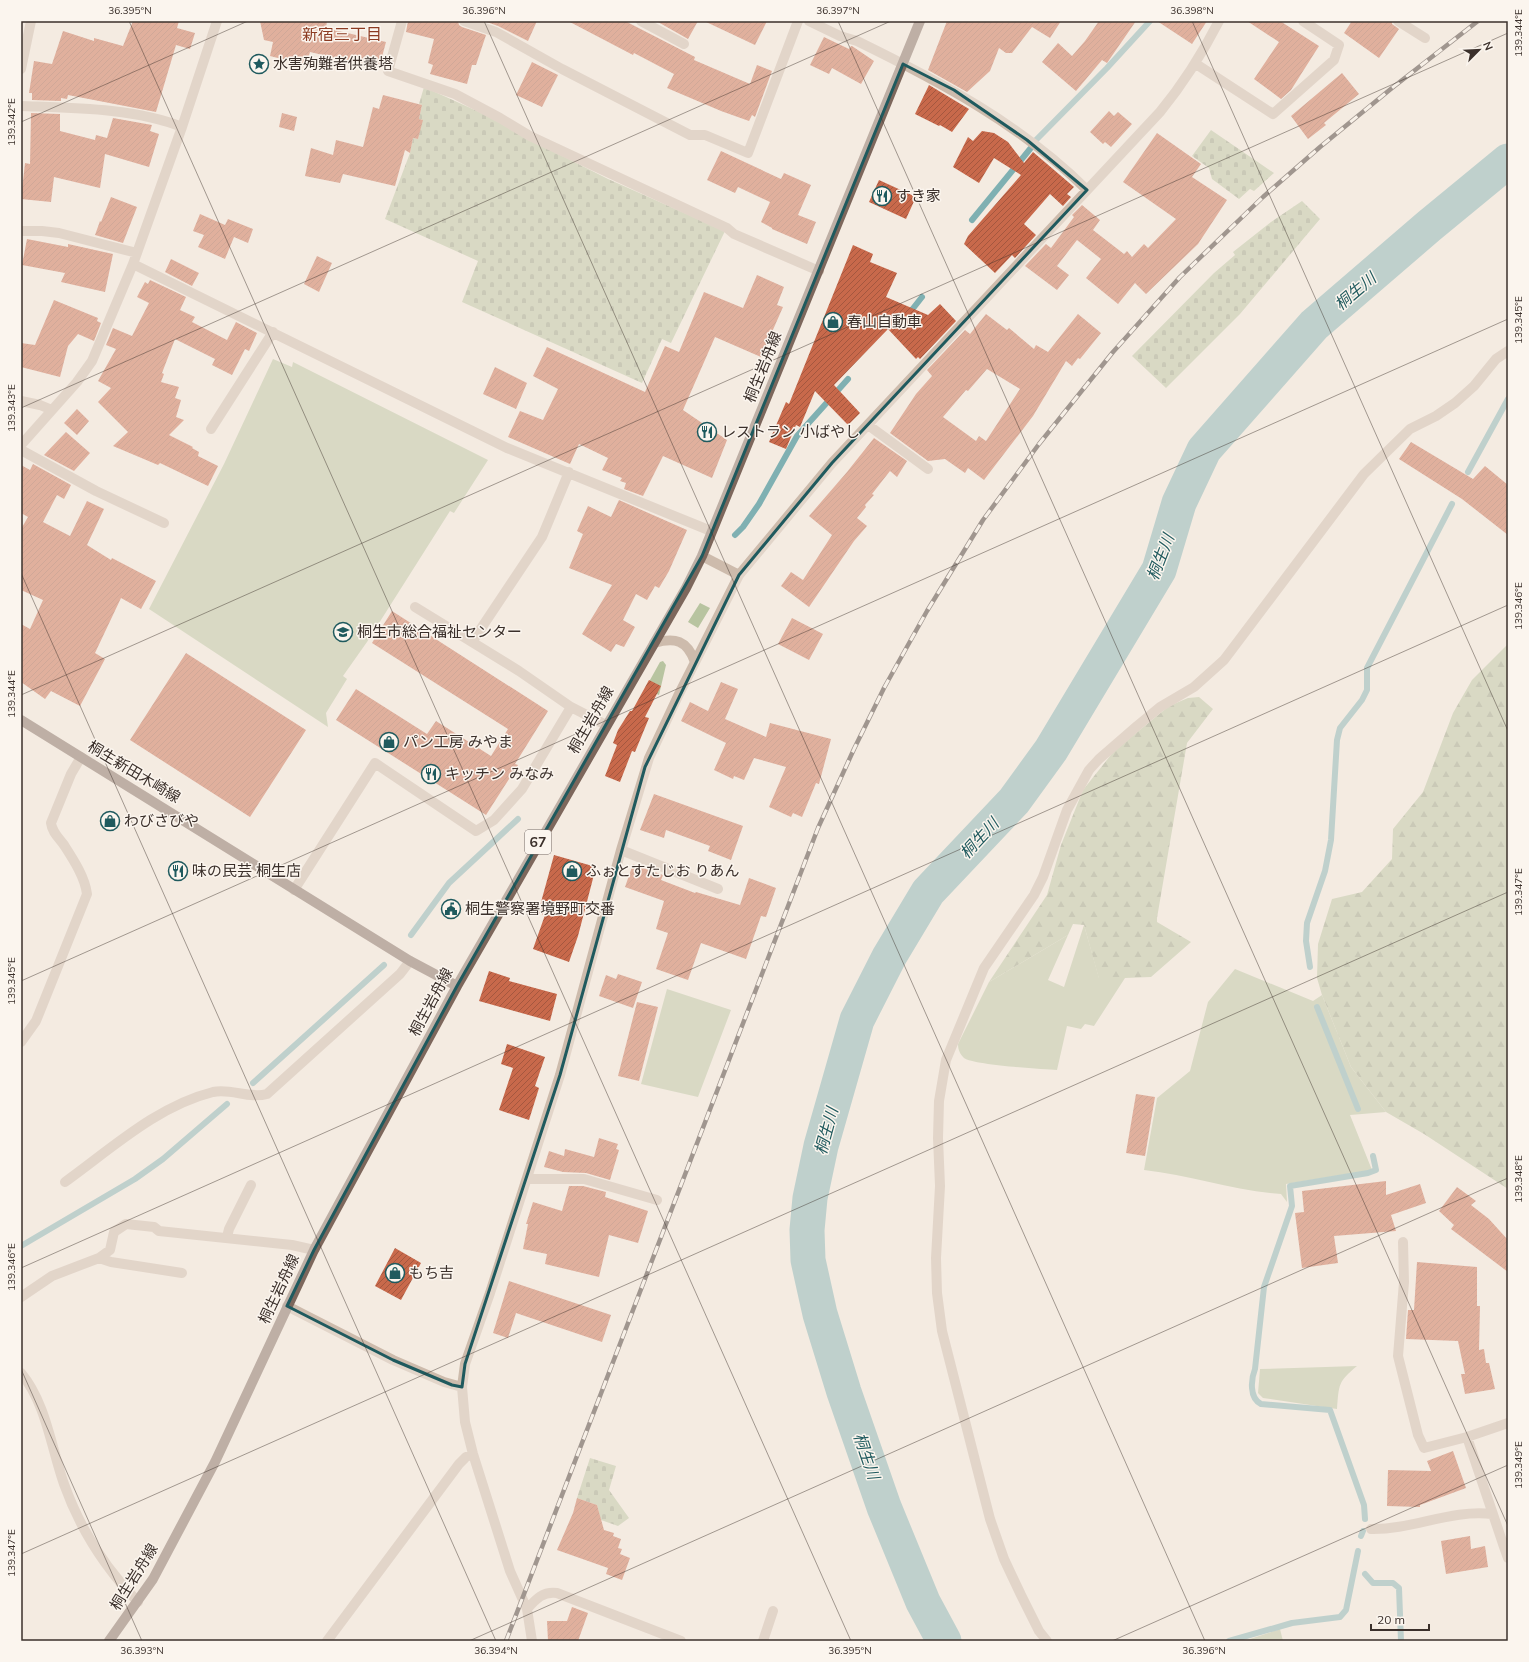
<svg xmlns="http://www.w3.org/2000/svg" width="1529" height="1662" font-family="Mulish,'Noto Sans JP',sans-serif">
<defs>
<pattern id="forest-firs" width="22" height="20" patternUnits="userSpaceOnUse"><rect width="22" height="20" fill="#b8c4a0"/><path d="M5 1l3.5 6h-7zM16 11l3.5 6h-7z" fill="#97a083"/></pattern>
<pattern id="cemetery-stones" width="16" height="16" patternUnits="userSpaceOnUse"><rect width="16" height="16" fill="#b8c4a0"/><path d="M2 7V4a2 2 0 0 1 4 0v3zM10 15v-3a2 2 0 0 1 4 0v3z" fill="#97a083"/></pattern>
<pattern id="building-hatch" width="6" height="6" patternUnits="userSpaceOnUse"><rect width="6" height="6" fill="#c8694b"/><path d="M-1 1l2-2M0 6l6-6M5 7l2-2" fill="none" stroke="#a4573f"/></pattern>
</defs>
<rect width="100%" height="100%" fill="#f4ebe1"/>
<path fill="#b8c4a0" d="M273 359 292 367 293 362 488 460 454 513 450 511 367 642 343 676 347 679 326 713 328 727 149 609 224 464Z
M700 603 710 608 698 628 688 622Z
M663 661 666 665 659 695 645 689 660 662Z
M1084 925 1099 978H1125L1094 1026 1085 1024 1081 1029 1067 1026 1057 1070C1041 1069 973 1065 964 1058 960 1054 958 1050 958 1044L989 982 1068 935 1048 980 1064 987Z
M1235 969 1313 1001 1322 995 1351 1067 1386 1112 1350 1115 1372 1170 1286 1184 1287 1202 1281 1194C1235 1191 1190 1175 1144 1170L1157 1098 1190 1071 1208 1002Z
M667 989 731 1010 698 1097 641 1084Z
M1357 1366C1338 1382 1339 1384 1337 1409L1263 1398 1258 1393 1260 1369Z
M1280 1629 1283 1641H1244Z"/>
<path fill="url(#forest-firs)" d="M1508 644V1189L1424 1134 1386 1112 1351 1067 1322 995 1317 978 1318 944 1332 899 1362 892 1392 859 1393 829 1423 792 1453 713 1472 680Z
M1199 697 1213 709 1187 743 1157 918V922L1191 942 1151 977 1099 979 1084 925 1073 924 1068 935 989 982 1047 895 1061 845 1083 790 1114 751 1169 706 1188 698Z"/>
<path fill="url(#cemetery-stones)" d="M424 87 497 120 529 139 608 179 725 231 671 343 662 339 642 383 462 302 478 261 385 219 410 153 413 138 418 139 422 120 419 119 422 105 419 104Z
M1211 130 1274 173 1254 191 1250 189 1239 199 1212 179 1209 168 1192 156Z
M1302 201 1320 219 1240 314 1166 388 1132 356 1214 273 1235 255 1233 252 1271 222Z
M590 1458 616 1466 609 1490 629 1518 618 1526 601 1520 597 1505 577 1498Z"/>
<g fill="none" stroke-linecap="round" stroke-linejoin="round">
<path stroke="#7fb0b2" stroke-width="6" d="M1036 140 1107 68 1150 21
M972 220 1030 149
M911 311 922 297
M1468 472 1508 399
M735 535 743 527 759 504 797 436 848 379
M411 935 449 883 518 819
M1310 967 1306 941 1307 923 1325 871 1331 840 1337 740 1340 728 1362 700 1367 690V668L1452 504
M1317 1007 1358 1109
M253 1083 384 965
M21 1246 135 1179 163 1159 227 1104
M1365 1519 1364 1505 1330 1410 1261 1404C1249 1398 1251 1379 1255 1369L1264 1287 1292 1206 1290 1186 1368 1173 1376 1170 1373 1156
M1361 1536 1363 1531
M1365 1574 1373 1583H1393L1399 1588 1401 1641
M1229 1641 1292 1623 1340 1617 1346 1610 1358 1551"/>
<path stroke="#7fb0b2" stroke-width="35" d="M944 1641 923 1602 884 1507 844 1392 820 1314 808 1260 807 1230 810 1198 821 1146 857 1020 889 957 928 892 1014 801 1051 750 1159 570 1179 503 1204 450 1314 325 1429 226 1508 161"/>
</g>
<path fill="url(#building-hatch)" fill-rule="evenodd" d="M133 21H179L177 28 195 33 190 49 176 45 156 112 68 95 67 99 61 98V101L32 100V93H29L34 61 52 64 63 31 94 41V38L123 46Z
M260 21H327L326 28 386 42 379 68 310 52 306 65 270 56 273 42 264 40Z
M408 21H458L459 25 462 27 486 35 476 65H472L467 84 430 74 433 65 428 63 434 39 406 32Z
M484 21H537L528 41 498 26Z
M568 21H625L695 57 694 60 750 84 757 65 772 71 755 117 752 115 749 121 721 111 667 88 674 74 634 53 633 55Z
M658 21H698L688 39 658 22Z
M704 21H767L755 45Z
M947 21H1061L1050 38 1032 27 1012 53H1006L999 48 990 71 967 92 928 70Z
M1099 21H1136L1107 63 1102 60 1076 91 1042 62 1058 43 1072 56 1085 41Z
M1157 21H1207L1192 44Z
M1247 21H1280L1319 46 1291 90 1281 99 1254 79 1279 42Z
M1352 21H1392V24L1399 29 1379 58 1344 33Z
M824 37 849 49 851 46H852L874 61 861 84 832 68 829 74 810 65Z
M532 62 558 75 542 107 516 95Z
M1342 73 1359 94 1324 123 1326 125 1308 139 1291 116Z
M929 85 969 109 952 132 940 125 939 126 915 114Z
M383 95 422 105 419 119 423 120 418 139 413 138 410 153 405 150 395 186 343 174 340 183 305 176 311 148 333 155 336 140 363 147 373 107 379 109Z
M1109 111 1114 116 1118 112 1132 124 1111 147 1105 142 1103 144 1090 132Z
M31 113 60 114V131L95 140 96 135 107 138 113 118 152 125 150 131 159 134 149 167 105 154 100 188 54 177 51 202 21 199 25 163 30 164Z
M282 113 297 117 294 131 279 127Z
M982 131 994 133 1008 142 1024 163 1033 152 1074 187 1067 194 1071 197 1063 206 1050 194 1024 224 1036 235 1015 258 1012 255 995 273 964 244 968 236 1021 175 994 158 979 183 953 167 968 137 973 141Z
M1157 133 1201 164 1192 177 1227 200 1198 244 1146 294 1135 283 1118 304 1086 278 1101 259 1077 240 1057 266 1069 275 1057 290 1025 266 1046 244 1051 248 1074 217 1072 215 1082 205 1100 220 1093 230 1124 254 1127 251 1132 257 1144 244 1148 248 1176 219 1123 182Z
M721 151 781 179 784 173 811 185 798 215 816 222 807 244 772 229V228L761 222 770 202 738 187 735 193 707 180Z
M879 180 916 197 906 219 869 202Z
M111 197 137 207 123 243 95 235 100 221 101 222Z
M200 214 225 225 228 219 253 229 248 243 234 237 225 259 198 247 204 235 193 231Z
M27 239 68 247V244L113 254 105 292 61 282 65 273 22 265Z
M853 245 873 254 870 262 897 273 886 297 928 315 940 304 956 321 920 359 918 357 916 359 888 329 834 385 860 413 848 425 815 391 800 427 796 425 786 449 769 442 786 402 789 404Z
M317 256 332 263 319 292 304 284Z
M171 259 199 273 192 286 165 272Z
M757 275 784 287 777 305 783 307 761 357 715 337 683 410 727 440 712 478 663 456 643 496 624 489 626 483 620 481 622 478 602 470 608 458 579 444 570 464 508 437 520 411 543 420 558 389 533 376 547 347 645 392 665 346 679 352 704 292 743 308Z
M150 280 186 297 180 310 195 317 192 322 227 340 236 322 257 333 249 351 245 349 232 375 212 365 215 359 175 339 162 373 164 374 161 382 179 387 175 398 181 400 176 417 184 420 169 435 193 447 192 448 199 452 198 456 218 466 208 486 160 463 158 465 113 446 128 432 98 402 111 388 98 381 116 349 106 345 113 328 132 336 149 303 137 297 145 282 148 284Z
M54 300 98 318 97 321 101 323 94 341 78 334 68 346 60 377 21 367V343L35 345Z
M986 314 1007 330 1009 328 1034 349 1036 345 1048 352 1078 314 1101 333 1080 359 1078 358 1072 366 1066 361 1033 416 984 480 968 468 965 473 945 459 928 461 890 433 916 394 932 376 927 370 965 330 970 334ZM987 369 1020 389 986 441 979 436 976 441 943 417 966 390 968 391Z
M495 367 527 383 516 409 483 394Z
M77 409 89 421 77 435 64 423Z
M66 432 90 453 74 471 44 455Z
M874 438 907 461 897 477 890 471 872 494 874 495 865 505 866 507 857 518 867 526 854 541 809 607 781 586 791 572 803 580 832 535 809 516 847 472Z
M1411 442 1473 479 1485 466 1508 485V535L1462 499 1399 459Z
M33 464 71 485 64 499 57 495 43 522 70 536 87 501 104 509 87 545 111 560 112 558 156 581 141 609 121 598 95 653 105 659 80 706 51 691 45 699 21 682V624L30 629 43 600 21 590V529L28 517 21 513V465L30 470Z
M619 500 687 530 669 571 659 588 655 586 647 600 636 594 623 620 635 627 624 647 616 644 611 652 582 634 612 585 569 568 583 534 577 531 588 506 611 517Z
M392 611 548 711 515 764 518 765 486 815 336 720 356 689 427 734 436 721 491 756 508 729 372 643Z
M792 618 823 634 809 660 778 644Z
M186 653 306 730 250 817 130 740Z
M649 680 661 686 645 717 649 718 635 752 632 751 620 782 605 776 617 745 613 743 618 730 630 711H632Z
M721 682 738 689 725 719 766 737 770 723 831 739 819 784 816 783 802 817 793 813 791 817 769 807 786 767 754 758 744 780 734 776 733 779 714 770 726 743 681 721 690 702 708 711Z
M654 794 743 826 731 860 708 851 710 846 666 830 664 838 640 830Z
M554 855 596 867 578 936 569 962 533 949 545 915 538 913Z
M633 864 663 875 661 880 695 893 696 892 740 905 749 878 776 888 766 917 761 916 746 959 701 943 688 980 656 969 668 933 656 929 664 901 625 887Z
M489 971 510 978 509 981 557 994 550 1021 479 1001Z
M618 974 642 982 633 1008 599 996 606 975 616 979Z
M637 1002 658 1007 639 1081 618 1076Z
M507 1044 545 1057 535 1086 539 1088 529 1120 499 1110 513 1068 501 1064Z
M1136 1094 1155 1097 1145 1156 1126 1153Z
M599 1138 618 1144 616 1149 619 1150 610 1180 586 1173 563 1172 544 1167 549 1151 564 1156 565 1149 594 1157Z
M1386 1181V1195L1420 1184 1426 1203 1391 1215 1396 1231 1334 1236 1338 1263 1302 1268 1295 1213 1304 1212 1302 1191Z
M569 1186H583L606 1192 605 1197 648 1211 638 1243 609 1235 599 1277 545 1264 547 1254 523 1249 528 1224H526L533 1202 562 1211Z
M1457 1187 1476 1201 1471 1205 1489 1219 1508 1240V1272L1451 1229 1454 1225 1439 1211Z
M395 1248 421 1263 401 1300 375 1286Z
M1417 1262 1477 1267V1306H1480L1479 1350 1484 1349 1486 1363H1489L1495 1389 1465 1394 1461 1374H1465L1458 1341 1406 1339 1408 1310H1414Z
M509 1281 611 1315 602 1342 516 1313 508 1338 493 1333Z
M1453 1451 1466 1488 1420 1505V1507L1387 1506 1388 1470 1431 1471 1427 1461Z
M577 1498 597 1505 604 1530 614 1533 613 1536 621 1539 618 1548 622 1549 620 1554 630 1558 622 1580 606 1574 608 1568 557 1550 573 1513Z
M1470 1536 1471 1549 1485 1546 1488 1567 1446 1574 1441 1541Z
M572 1607 588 1613 578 1641H548L547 1621H567Z"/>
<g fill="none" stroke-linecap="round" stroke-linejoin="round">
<path stroke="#cdbbac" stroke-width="10" d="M402 21 388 71 455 94 500 118 530 136 727 228 734 234 819 271
M464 21 496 32 562 69 690 135H705L748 153 798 21
M641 21 684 44
M809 21 840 36 857 41C939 81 1022 125 1087 190
M1398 21 1425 38
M1196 64 1273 114 1334 60 1339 45 1303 21
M21 69 31 21
M21 106C72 108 134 108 182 127
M21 231H42L59 233 137 253
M133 264 507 448 711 531
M21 401 40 405 52 410
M868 425 928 469
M211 429 273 332
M21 445 77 382 92 361 133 264 182 127 217 21
M21 450 96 491 164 523
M702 556 739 575
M415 607 519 671 571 707 606 725
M472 642 542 537 569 472
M654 643C675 637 687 640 695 662
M621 850 718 889
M294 890 375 763 476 831 494 820 522 789 571 707
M21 1042 36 1021 87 894C85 877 73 859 64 845 59 838 52 832 51 823L71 774 81 757
M527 1179H584L657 1200
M65 1182C111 1149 157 1106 213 1092 231 1088 249 1099 267 1094L400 974 410 961
M227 1237 229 1229 251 1185
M1403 1242 1404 1282 1398 1356 1418 1435 1424 1448 1467 1437 1508 1423
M99 1258 111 1262 182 1273
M21 1297 52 1276 99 1258 110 1250 114 1232 126 1224 154 1227 159 1231 292 1245 314 1250
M287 1306 393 1360 444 1382 462 1387
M21 1373C46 1403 51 1447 64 1484 80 1529 105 1568 138 1602
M1467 1437 1503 1544
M1371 1529C1412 1530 1451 1509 1492 1514
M1508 1543 1503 1544 1508 1558
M527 1609C536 1599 543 1591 557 1593L681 1641
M327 1641 459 1464 466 1457 473 1454
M532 1641 527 1609 510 1571 473 1454 465 1422 462 1387 465 1364 490 1293 560 1075 621 850 649 758 678 696 739 575 832 463 1160 112C1183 84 1202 54 1219 21
M763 1641 773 1611
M1047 1641 1039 1631 1021 1595 1004 1559 990 1519 942 1331 937 1293 936 1258 940 1186 938 1138 939 1101 946 1060 984 968 1034 895 1043 877 1067 810 1089 770 1099 759 1137 726 1160 707 1194 687 1224 660 1364 474 1410 429 1436 416 1455 403 1474 386 1496 359 1508 351"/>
<path stroke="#7d675c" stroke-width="10" d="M21 720 410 961 457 986
M109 1641 153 1579 215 1462 314 1250 457 986 686 588 702 556 920 21"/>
<defs>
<path id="rail" d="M506 1641 818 828 854 749 884 688 927 611 983 520 1039 444 1113 352 1180 277 1263 197 1320 147 1392 88 1478 21"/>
</defs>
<use href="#rail" stroke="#3b302b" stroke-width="4.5"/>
<use href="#rail" stroke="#fbf5ee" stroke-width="3" stroke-dasharray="9" stroke-linecap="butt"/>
</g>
<path d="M0 0H1529V1662H0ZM903 64 954 90 1027 140 1087 190 832 463 739 575 645 767 560 1075 465 1364 462 1387 452 1385 393 1360 287 1306 314 1250 457 986 702 556Z" fill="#f4ebe1" fill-opacity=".55" fill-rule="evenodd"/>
<path fill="none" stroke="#1f5a5e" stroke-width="3" stroke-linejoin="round" d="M903 64 954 90 1027 140 1087 190 832 463 739 575 645 767 560 1075 465 1364 462 1387 452 1385 393 1360 287 1306 314 1250 457 986 702 556Z"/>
<path fill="none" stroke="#3b302b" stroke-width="1" stroke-opacity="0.45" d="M129 21 851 1641M484 21 1205 1641M838 21 1508 1526M1192 21 1508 731M21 122 248 21M21 408 891 21M21 573 496 1641M21 695 1508 33M21 981 1508 319M21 1268 1508 605M21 1369 142 1641M21 1554 1508 892M469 1641 1508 1178M1112 1641 1508 1465"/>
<defs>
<symbol id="sight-ring" viewBox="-11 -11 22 22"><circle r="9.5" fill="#fbf5ee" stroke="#1f5a5e" stroke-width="1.5"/><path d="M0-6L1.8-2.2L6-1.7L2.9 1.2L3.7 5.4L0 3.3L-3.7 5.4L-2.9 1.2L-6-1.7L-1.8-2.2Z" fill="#1f5a5e"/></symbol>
<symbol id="restaurant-ring" viewBox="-11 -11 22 22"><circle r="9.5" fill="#fbf5ee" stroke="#1f5a5e" stroke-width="1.5"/><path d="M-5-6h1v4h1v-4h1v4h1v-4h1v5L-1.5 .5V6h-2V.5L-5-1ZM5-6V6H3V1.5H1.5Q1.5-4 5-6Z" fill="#1f5a5e"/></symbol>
<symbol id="shop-ring" viewBox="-11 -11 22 22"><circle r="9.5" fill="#fbf5ee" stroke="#1f5a5e" stroke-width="1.5"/><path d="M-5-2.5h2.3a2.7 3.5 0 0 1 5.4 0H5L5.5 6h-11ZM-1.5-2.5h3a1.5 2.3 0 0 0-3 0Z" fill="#1f5a5e"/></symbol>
<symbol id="school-ring" viewBox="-11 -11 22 22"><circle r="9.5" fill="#fbf5ee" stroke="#1f5a5e" stroke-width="1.5"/><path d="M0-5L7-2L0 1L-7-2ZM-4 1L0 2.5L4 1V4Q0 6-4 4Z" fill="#1f5a5e"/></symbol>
<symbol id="civic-ring" viewBox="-11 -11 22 22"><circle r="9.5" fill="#fbf5ee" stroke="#1f5a5e" stroke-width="1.5"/><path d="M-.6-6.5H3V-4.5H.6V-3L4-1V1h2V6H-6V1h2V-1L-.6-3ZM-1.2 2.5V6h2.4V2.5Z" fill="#1f5a5e"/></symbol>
</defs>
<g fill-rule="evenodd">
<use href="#sight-ring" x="248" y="53" width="22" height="22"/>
<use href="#restaurant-ring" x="871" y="185" width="22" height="22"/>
<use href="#shop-ring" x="822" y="311" width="22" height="22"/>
<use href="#restaurant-ring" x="696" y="421" width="22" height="22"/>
<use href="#school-ring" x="332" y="621" width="22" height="22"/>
<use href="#shop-ring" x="378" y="731" width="22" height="22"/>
<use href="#restaurant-ring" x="420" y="763" width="22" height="22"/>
<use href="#shop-ring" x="99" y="810" width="22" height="22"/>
<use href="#restaurant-ring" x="167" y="860" width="22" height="22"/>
<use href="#shop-ring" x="561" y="860" width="22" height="22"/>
<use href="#civic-ring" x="440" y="898" width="22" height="22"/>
<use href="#shop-ring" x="384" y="1262" width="22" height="22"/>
</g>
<g text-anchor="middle" stroke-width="3" stroke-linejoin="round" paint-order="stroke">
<rect fill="#fbf5ee" stroke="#756b66" stroke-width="1" x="525" y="830" width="26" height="24" rx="3"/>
<g font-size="14" font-weight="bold" fill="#3b302b">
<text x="538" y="847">67</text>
</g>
<g font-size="15" fill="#3b302b" stroke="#fbf5ee" text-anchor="start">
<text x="273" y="69">水害殉難者供養塔</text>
<text x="896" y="201">すき家</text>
<text x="847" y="327">春山自動車</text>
<text x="721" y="437">レストラン 小ばやし</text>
<text x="357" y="637">桐生市総合福祉センター</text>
<text x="403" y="747">パン工房 みやま</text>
<text x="445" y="779">キッチン みなみ</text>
<text x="124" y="826">わびさびや</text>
<text x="192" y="876">味の民芸 桐生店</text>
<text x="586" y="876">ふぉとすたじお りあん</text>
<text x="465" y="914">桐生警察署境野町交番</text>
<text x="409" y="1278">もち吉</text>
</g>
<g font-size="15" fill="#3b302b" stroke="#fbf5ee">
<text transform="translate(763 367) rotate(-68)" y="5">桐生岩舟線</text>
<text transform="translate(591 720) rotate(-60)" y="5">桐生岩舟線</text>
<text transform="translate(134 772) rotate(31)" y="5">桐生新田木崎線</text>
<text transform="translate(431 1002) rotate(-62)" y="5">桐生岩舟線</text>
<text transform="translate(279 1289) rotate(-65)" y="5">桐生岩舟線</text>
<text transform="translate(134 1577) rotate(-58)" y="5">桐生岩舟線</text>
</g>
<g font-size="16" fill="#8c3b22" stroke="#fbf5ee">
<text x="342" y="40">新宿三丁目</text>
</g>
<g font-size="16" font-style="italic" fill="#1f5a5e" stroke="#fbf5ee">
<text transform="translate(1355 291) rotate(-40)" y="6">桐生川</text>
<text transform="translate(1160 557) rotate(-69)" y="6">桐生川</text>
<text transform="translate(979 838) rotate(-47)" y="6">桐生川</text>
<text transform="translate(826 1131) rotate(-75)" y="6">桐生川</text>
<text transform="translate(867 1456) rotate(71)" y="6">桐生川</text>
</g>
</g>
<rect width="1529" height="1662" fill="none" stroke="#fbf5ee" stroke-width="44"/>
<g transform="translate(1479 50) rotate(66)" stroke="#fbf5ee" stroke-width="3" paint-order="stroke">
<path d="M0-3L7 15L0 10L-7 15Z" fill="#3b302b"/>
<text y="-6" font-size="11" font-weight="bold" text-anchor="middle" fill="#3b302b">N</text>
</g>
<path d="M1371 1624v6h58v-6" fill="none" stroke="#3b302b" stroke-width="2"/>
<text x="1377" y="1624" font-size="12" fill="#3b302b" stroke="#fbf5ee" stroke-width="3" paint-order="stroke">20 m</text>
<rect x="22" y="22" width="1485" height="1618" fill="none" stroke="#3b302b" stroke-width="1.5"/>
<g font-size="10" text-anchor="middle" fill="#3b302b">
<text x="130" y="14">36.395°N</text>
<text x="484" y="14">36.396°N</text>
<text x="838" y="14">36.397°N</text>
<text x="1192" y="14">36.398°N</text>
<text transform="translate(1518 33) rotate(-90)" y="4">139.344°E</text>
<text transform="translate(11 122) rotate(-90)" y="4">139.342°E</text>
<text transform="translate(1518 320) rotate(-90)" y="4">139.345°E</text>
<text transform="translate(11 408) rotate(-90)" y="4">139.343°E</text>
<text transform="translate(1518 606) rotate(-90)" y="4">139.346°E</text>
<text transform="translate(11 694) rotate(-90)" y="4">139.344°E</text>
<text transform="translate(1518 892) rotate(-90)" y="4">139.347°E</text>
<text transform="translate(11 981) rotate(-90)" y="4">139.345°E</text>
<text transform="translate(1518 1179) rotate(-90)" y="4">139.348°E</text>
<text transform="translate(11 1267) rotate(-90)" y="4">139.346°E</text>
<text transform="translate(1518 1465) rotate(-90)" y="4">139.349°E</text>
<text transform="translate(11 1553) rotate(-90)" y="4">139.347°E</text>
<text x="142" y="1654">36.393°N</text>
<text x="496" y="1654">36.394°N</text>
<text x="850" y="1654">36.395°N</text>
<text x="1204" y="1654">36.396°N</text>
</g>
</svg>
